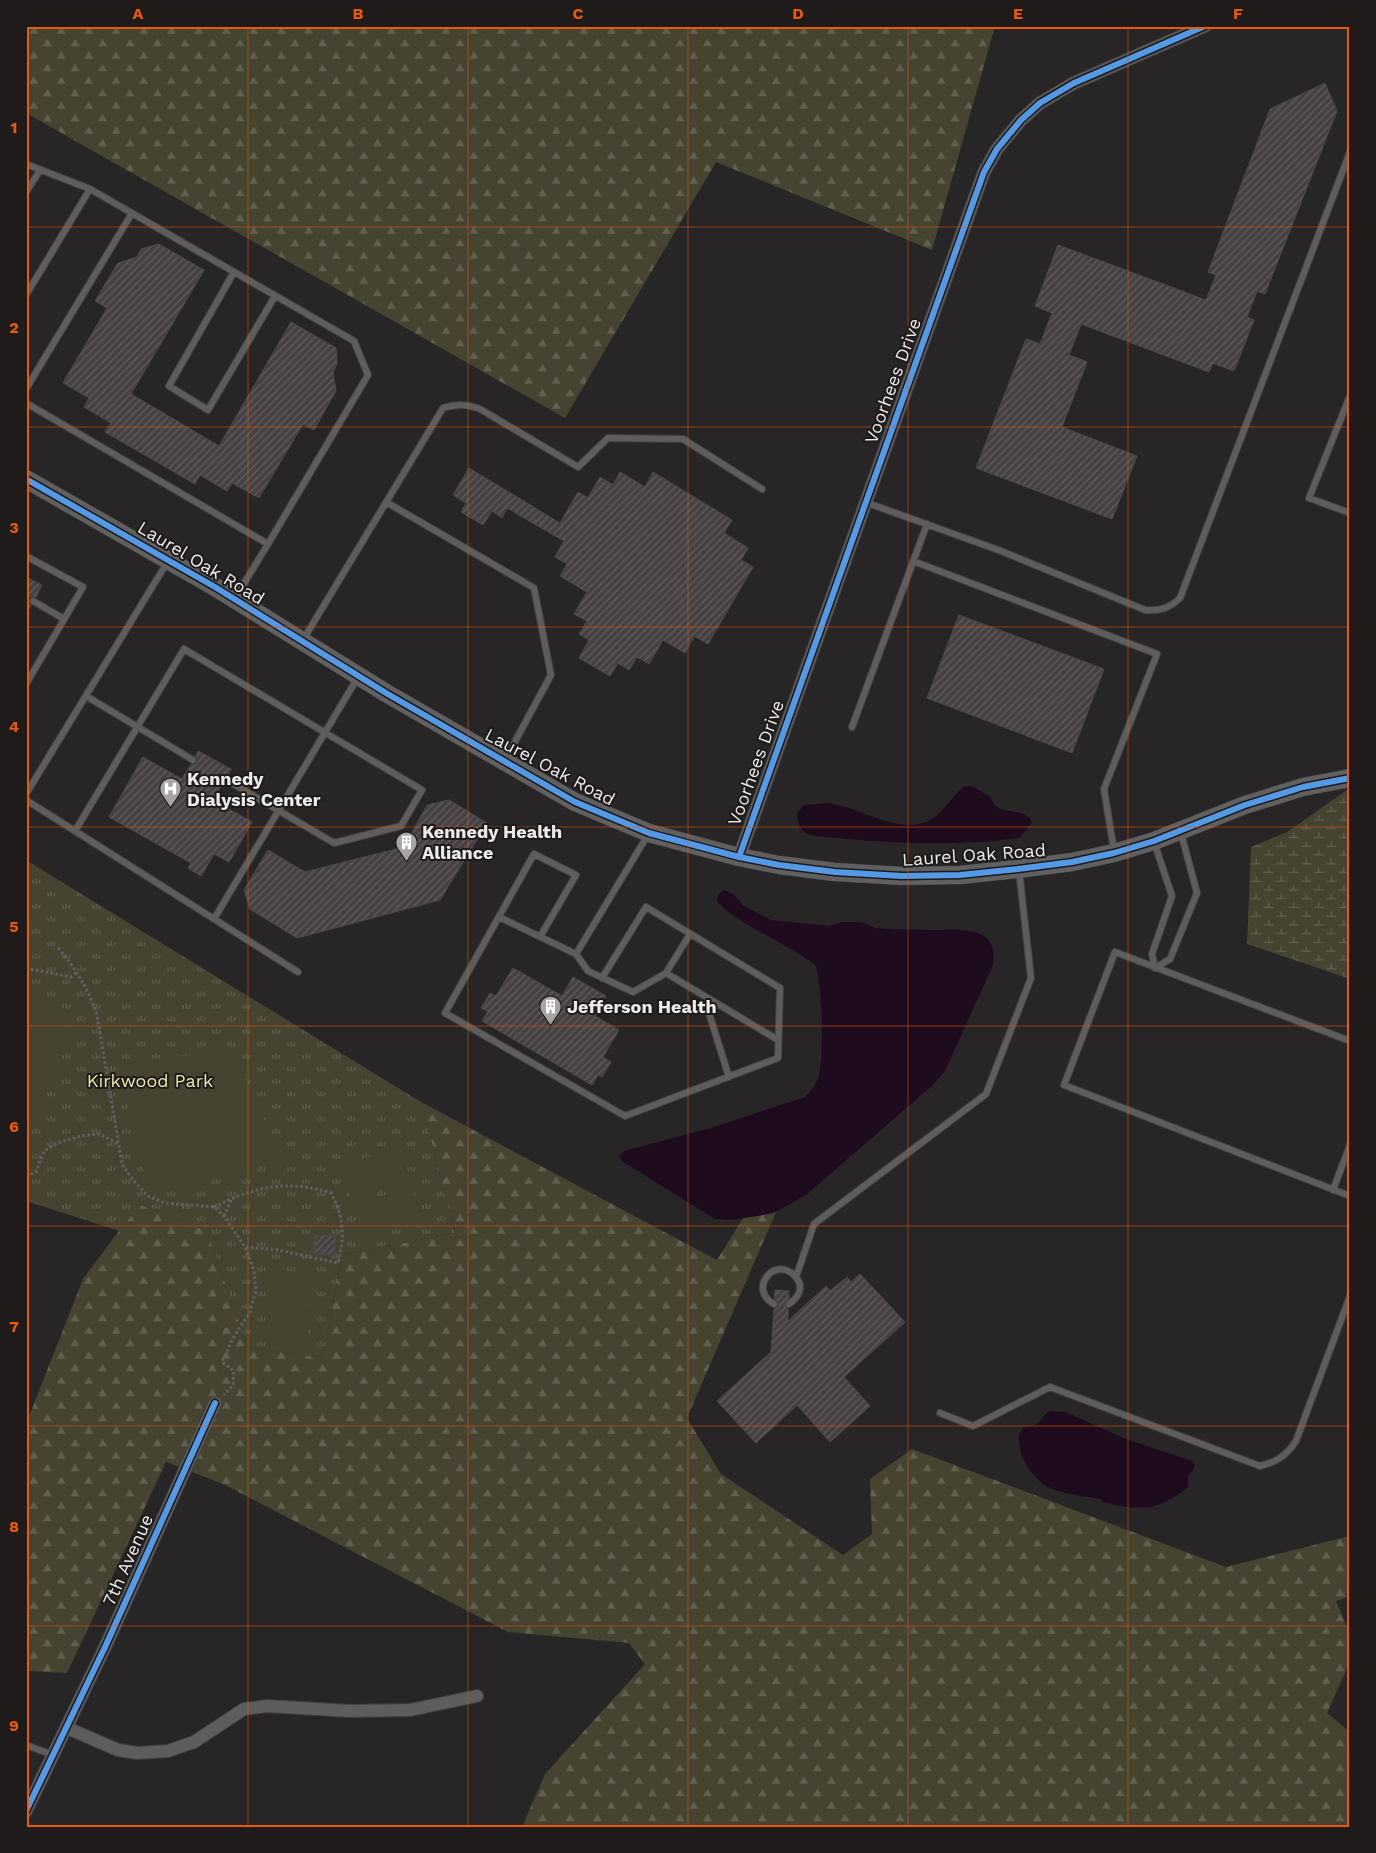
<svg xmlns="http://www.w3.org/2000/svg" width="1376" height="1853" font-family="'Work Sans',sans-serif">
<defs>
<pattern id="forest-firs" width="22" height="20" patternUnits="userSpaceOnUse" patternTransform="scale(1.25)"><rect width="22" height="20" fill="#464431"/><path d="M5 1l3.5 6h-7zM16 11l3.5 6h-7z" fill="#615f4f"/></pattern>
<pattern id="wetland-marsh" width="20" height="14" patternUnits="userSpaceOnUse" patternTransform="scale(1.25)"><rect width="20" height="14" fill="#464431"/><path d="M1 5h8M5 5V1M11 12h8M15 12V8" fill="none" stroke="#615f4f"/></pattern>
<pattern id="park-tufts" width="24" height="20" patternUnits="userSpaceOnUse" patternTransform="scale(1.25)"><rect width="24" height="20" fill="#464431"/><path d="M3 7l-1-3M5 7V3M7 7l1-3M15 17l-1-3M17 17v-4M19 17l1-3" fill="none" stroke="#615f4f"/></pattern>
<pattern id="building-hatch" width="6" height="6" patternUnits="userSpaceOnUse" patternTransform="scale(1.25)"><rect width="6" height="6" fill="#464042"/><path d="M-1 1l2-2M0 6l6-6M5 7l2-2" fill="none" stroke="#615c5d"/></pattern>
</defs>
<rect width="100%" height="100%" fill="#272525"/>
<path fill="url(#forest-firs)" d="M26 26H995L932 250 716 162 565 418 26 113Z
M421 1102 717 1260 743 1218 776 1212 687 1418 721 1474 843 1555 872 1534 870 1479 912 1449 1226 1567 1350 1536V1596L1336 1601 1350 1634V1662L1327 1713 1350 1732V1827H522L545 1774 645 1664 629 1643 508 1632 223 1484 166 1462 67 1673 26 1671V1424L83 1279 139 1204 207 1231 248 1347 323 1358 342 1255 455 1233Z"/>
<path fill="url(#wetland-marsh)" d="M1350 788V979L1247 944 1251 847 1287 832Z"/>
<path fill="url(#park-tufts)" d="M26 860 421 1102 455 1233 342 1255 323 1358 248 1347 207 1231 140 1204 120 1231 26 1201Z"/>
<path fill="#464431" d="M26 994 77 1013 26 1147Z
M233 1051 283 1160 164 1193 148 1186 117 1063Z
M402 1149 411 1183 351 1198 342 1164Z
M412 1188 421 1222 361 1238 352 1204Z
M270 1277 311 1279 308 1349 266 1347Z"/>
<path fill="#1e0c1e" d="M965 786H971L991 797C995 818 1024 805 1032 822L1020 838C952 847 884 843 815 836 801 833 798 827 797 813L804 805 827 803C837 805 848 807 857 811 880 819 908 833 932 819 946 810 953 794 965 786Z
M724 890 733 894 744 906 771 920 829 926 842 922H855L864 923 875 928C894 929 914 930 933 930 959 930 1000 924 993 965L945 1071 933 1085 807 1194 790 1204 773 1213 758 1216 730 1220 715 1219 710 1216 622 1161 619 1156 624 1151 707 1129 805 1097C811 1092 815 1085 818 1078 825 1060 822 985 816 966 798 949 722 916 717 900L718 895Z
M1050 1411 1065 1412 1126 1439 1190 1460C1199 1466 1193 1470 1188 1476V1487C1158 1512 1138 1511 1103 1502L1101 1499C1084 1496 1059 1494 1045 1485 1030 1475 1010 1445 1023 1428 1028 1426 1036 1426 1040 1421 1044 1416 1044 1415 1050 1411Z"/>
<path fill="url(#building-hatch)" stroke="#4c4a4a" d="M1325 83 1337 111 1265 294 1257 291 1247 317 1254 320 1234 371 1213 363 1209 372 1081 324 1069 355 1087 362 1062 427 1137 456 1112 519 976 468 1026 339 1040 344 1052 313 1035 306 1058 245 1206 300 1216 275 1208 272 1270 109Z
M159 244 204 270 131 394 219 446 291 322 336 348 337 363 333 373 336 391 314 430 303 424 259 498 232 483 227 491 200 475 195 484 105 432 111 423 84 407 89 398 63 383 107 308 95 301 118 263 137 257 141 249Z
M469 468 560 523 578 492 588 498 600 477 613 485 620 472 645 487 653 472 732 520 724 533 748 548 741 560 753 567 708 644 694 636 685 653 663 640 649 664 637 657 629 670 618 663 610 676 579 658 589 640 579 634 587 621 574 614 587 592 560 576 567 564 555 557 564 541 507 508 502 518 492 511 483 525 461 512 466 503 453 495Z
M26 577 42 585 36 597 31 596 28 599V603L31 605 26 614Z
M959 615 1104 669 1072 753 927 698Z
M198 751 231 769 228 775 223 774 220 777V781L223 783 213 800 252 822 229 862 214 854 201 876 188 868 191 863 109 817 143 757 182 779 191 764 195 765 197 762 196 756Z
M449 800 487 823 440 900 297 938 250 909 244 890 268 850 305 872 404 847 427 805Z
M513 968 562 996 573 977 606 996 595 1016 619 1030 603 1057 611 1062 602 1077 598 1075 592 1085 482 1021 488 1011 481 1008 490 993 496 996Z
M315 1236H335V1255L314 1254Z
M860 1274 905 1322 844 1377 870 1406 830 1442 797 1405 756 1443 717 1401 771 1352 774 1309 778 1307 779 1304 774 1298 775 1290 789 1291V1298L784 1304 788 1309V1321L826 1286 830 1291 847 1277 851 1282Z"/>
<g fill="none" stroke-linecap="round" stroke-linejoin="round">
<defs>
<path id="lane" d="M26 164 90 189 354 341 368 375 268 544 26 403
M26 192 40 170
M234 272 169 386 208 410 275 296
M26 295 90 189
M26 389 132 213
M1350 396 1309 498 1350 513
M386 502 534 588 551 675 505 760
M865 502 1001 551 1145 610C1160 611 1170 608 1180 598L1350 152
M26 556 83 587 26 684
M913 561 1157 654 1104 789 1114 851
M235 598 268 544
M33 601 64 619
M303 640 443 408C457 404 466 404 480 409L578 467 608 438 683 439 762 489
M86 696 193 760
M852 727 927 524
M26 794 168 561
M26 800 298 972
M75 831 184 649 422 790 401 826 334 843 225 779
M1154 842 1172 896 1152 954 1155 968 1170 959 1197 893 1181 833
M499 917 576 954 588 971 633 992 666 973 778 1040
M214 919 358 677
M540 937 576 875 534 854 445 1013 625 1116 778 1058 780 988 646 907 602 978
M576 954 649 833
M666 973 690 934
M710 999 707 1007 729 1077
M1350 1041 1115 952 1064 1085 1350 1196
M1333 1190 1350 1145
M796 1277 814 1224 986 1094 1031 978 1019 870
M774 1304C748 1290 773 1256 794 1275 796 1277 799 1281 800 1285 801 1293 795 1300 789 1304
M940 1413 973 1426 1050 1387 1260 1466C1277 1462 1287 1455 1296 1441L1350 1296
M26 1745 53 1755"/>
<path id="street" d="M739 857 984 172 997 149 1021 120 1040 103 1074 83 1205 26
M67 1728 118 1750 137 1753 168 1751 194 1742 244 1709 267 1706 350 1711 410 1710 477 1696
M26 1811 106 1645 215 1403"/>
<path id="secondary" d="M26 479 215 587 386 693 575 802 649 833 739 857 779 865 835 872 902 876 960 875 1018 869 1072 862 1114 853 1154 841 1245 805 1303 787 1350 778"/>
</defs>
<use href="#lane" stroke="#434140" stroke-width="8"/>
<use href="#street" stroke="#434140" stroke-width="14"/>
<use href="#secondary" stroke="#434140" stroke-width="19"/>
<path stroke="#606060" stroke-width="3" stroke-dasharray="2.5 2.5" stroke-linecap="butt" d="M58 948C77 971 87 986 97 1015L122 1164 132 1179 148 1196 165 1203 214 1207 224 1216 245 1247 254 1271 256 1290 250 1312 233 1338 222 1362 234 1371 233 1385 224 1395
M26 968 71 977 77 972
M26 1176 36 1172 44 1151 57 1143 81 1136 99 1134 119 1144
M214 1207C253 1187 288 1179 331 1193 344 1217 345 1237 338 1263L278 1250 245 1247
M224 1216 232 1198"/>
<use href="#lane" stroke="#5d5d5d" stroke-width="6"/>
<use href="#street" stroke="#5d5d5d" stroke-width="12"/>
<use href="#secondary" stroke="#616060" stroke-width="18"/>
<defs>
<path id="cycleway" d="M26 479 215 587 386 693 575 802 649 833 739 857 779 865 835 872 902 876 960 875 1018 869 1072 862 1114 853 1154 841 1245 805 1303 787 1350 778
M739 857 984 172 997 149 1021 120 1040 103 1074 83 1205 26
M26 1811 106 1645 215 1403"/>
</defs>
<use href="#cycleway" stroke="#1e1b1a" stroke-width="9"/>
<use href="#cycleway" stroke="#5399e6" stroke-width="6"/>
</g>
<path fill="none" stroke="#e8590c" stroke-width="1" stroke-opacity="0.55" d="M248 26V1827M468 26V1827M688 26V1827M908 26V1827M1128 26V1827M26 227H1350M26 427H1350M26 627H1350M26 827H1350M26 1026H1350M26 1226H1350M26 1426H1350M26 1626H1350"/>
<defs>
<symbol id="hospital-pin" viewBox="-11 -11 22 30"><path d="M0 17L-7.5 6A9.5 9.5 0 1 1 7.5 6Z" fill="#a7a5a4" stroke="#1e1b1a"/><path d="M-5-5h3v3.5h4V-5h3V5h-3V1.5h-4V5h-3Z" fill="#fff"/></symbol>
<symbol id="building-pin" viewBox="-11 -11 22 30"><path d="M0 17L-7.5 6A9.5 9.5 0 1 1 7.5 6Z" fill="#a7a5a4" stroke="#1e1b1a"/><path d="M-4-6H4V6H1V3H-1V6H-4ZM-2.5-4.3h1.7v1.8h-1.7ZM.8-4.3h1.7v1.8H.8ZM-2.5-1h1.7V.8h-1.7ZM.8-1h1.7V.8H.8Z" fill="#fff"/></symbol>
</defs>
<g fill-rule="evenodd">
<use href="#hospital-pin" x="158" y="776" width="25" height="34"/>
<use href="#building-pin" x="394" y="830" width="25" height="34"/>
<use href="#building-pin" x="538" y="994" width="25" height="34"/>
</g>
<g text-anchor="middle" stroke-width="4" stroke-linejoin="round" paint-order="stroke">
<g font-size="18" fill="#eceae9" stroke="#1e1b1a">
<text transform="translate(893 381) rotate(-70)" y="6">Voorhees Drive</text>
<text transform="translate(201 563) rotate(31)" y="6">Laurel Oak Road</text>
<text transform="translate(756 763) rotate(-70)" y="6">Voorhees Drive</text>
<text transform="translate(550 767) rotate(28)" y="6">Laurel Oak Road</text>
<text transform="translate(974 855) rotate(-4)" y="6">Laurel Oak Road</text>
<text transform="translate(128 1560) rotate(-66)" y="6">7th Avenue</text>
</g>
<g font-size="18" font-weight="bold" fill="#eceae9" stroke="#1e1b1a" text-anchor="start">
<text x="187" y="785">Kennedy<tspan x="187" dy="21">Dialysis Center</tspan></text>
<text x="422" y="838">Kennedy Health<tspan x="422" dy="21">Alliance</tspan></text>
<text x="567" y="1013">Jefferson Health</text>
</g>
<g font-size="18" fill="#eae5a9" stroke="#1e1b1a">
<text x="150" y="1087">Kirkwood Park</text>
</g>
</g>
<rect width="1376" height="1853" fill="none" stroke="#1e1b1a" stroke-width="55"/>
<rect x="28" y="28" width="1320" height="1798" fill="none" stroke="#e8590c" stroke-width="2"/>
<g font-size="16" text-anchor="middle" font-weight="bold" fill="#e8590c">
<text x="138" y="19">A</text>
<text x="358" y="19">B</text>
<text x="578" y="19">C</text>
<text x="798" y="19">D</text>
<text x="1018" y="19">E</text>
<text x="1238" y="19">F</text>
<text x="14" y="133">1</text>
<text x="14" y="333">2</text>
<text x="14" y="533">3</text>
<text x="14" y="732">4</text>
<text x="14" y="932">5</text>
<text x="14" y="1132">6</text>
<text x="14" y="1332">7</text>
<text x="14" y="1532">8</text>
<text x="14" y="1731">9</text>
</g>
</svg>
